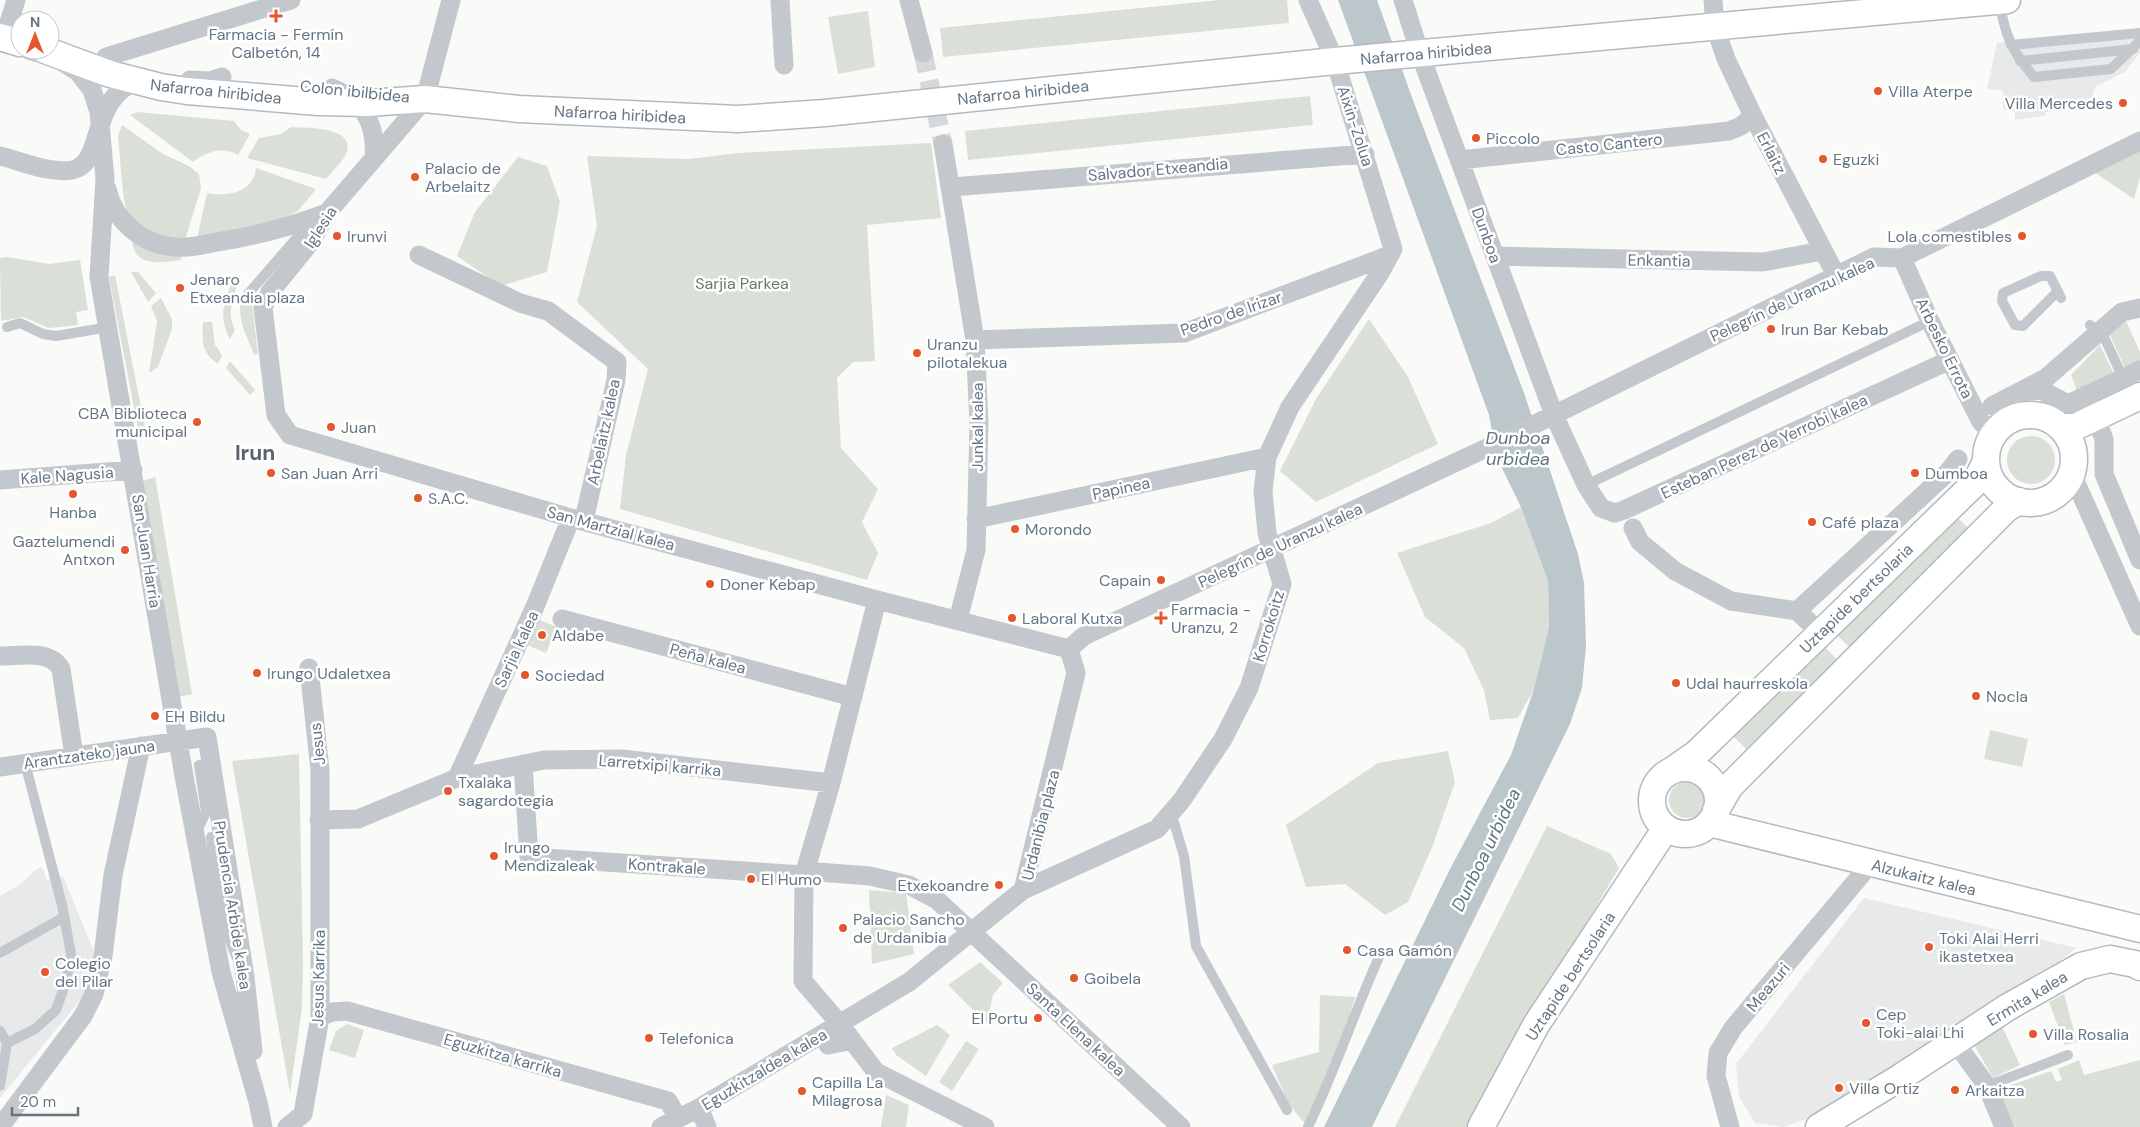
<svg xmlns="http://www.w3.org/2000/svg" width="2140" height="1127" font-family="'DM Sans',sans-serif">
<rect width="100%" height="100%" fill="#fafaf8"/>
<path fill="#e8e9e9" d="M2140 29V53L2125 72 2095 87 2090 108 2045 112V116L2015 120V112L2003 109V91L1987 89 1997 43Z
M42 867 47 880 63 876 94 952 86 993 0 1098V896L21 884 35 870Z
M1864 898 2077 948 2029 983 1821 1114 1783 1127 1755 1123 1739 1097 1736 1064Z"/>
<path fill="#dadfd7" d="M1220 0H1287L1289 23 943 57 940 28Z
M868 11 875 67 838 74 828 17Z
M1310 96 1313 125 968 160 965 131Z
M138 112 234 121 241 130 250 134 238 155C223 146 206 152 193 162L130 115Z
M122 125 163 154 189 166 199 174 201 188 185 240C165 238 140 232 128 213 122 204 120 150 118 136Z
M291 127C305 128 354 126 347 151 344 161 332 171 326 179L247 158 259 138 281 134Z
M931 143 941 218 867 225 875 361 853 362 837 378 841 448 878 489 862 522 878 553 867 580 620 509 626 455 648 369 577 302 597 226 587 156 689 159 738 153Z
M2140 149V177L2134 199 2094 172Z
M518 157 547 166 560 202 547 272 501 286 457 256 475 212Z
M256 168 316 189 298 211 277 221 197 238 207 193C226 197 254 193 256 168Z
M132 238 182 254 181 260C160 263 133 268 132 238Z
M7 257 49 264 80 260 88 310 76 312 78 325 49 328 23 317 1 321 0 258Z
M131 272H138L156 293 148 302Z
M115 275 146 433 139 434 109 277Z
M231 283H238C232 301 227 313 235 330L230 339C218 315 224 307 231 283Z
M161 298 172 319V329L158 367 149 373 157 321 151 306Z
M241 301 252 303 258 355 254 354C247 337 237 320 241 301Z
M1369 319 1408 377 1438 444 1316 502 1280 471 1316 399Z
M2126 321 2140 352V361L2125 368 2110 335Z
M203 322H212L215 345 222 355 218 364C201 353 202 340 203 322Z
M2100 345 2114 374 2077 391 2071 375Z
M230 361 255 390 250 395 226 368Z
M2007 460a24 24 0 1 1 48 0a24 24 0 1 1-48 0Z
M155 477 192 694 179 697 143 481Z
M1521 507 1548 581 1549 627 1534 689 1518 718 1490 720 1484 690 1464 648 1425 617 1397 553 1491 523Z
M1957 517 1971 531 1851 649 1837 635Z
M537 619 557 627 546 653 527 645Z
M1825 647 1839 662 1746 749 1733 736Z
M1990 730 2028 739 2022 767 1984 759Z
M1448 751 1455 782 1433 845 1408 902 1385 915 1345 884 1306 887 1286 825 1378 763Z
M299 754 303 965 302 1007 290 1093 232 761Z
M1669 800a18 18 0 1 1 36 0a18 18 0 1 1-36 0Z
M1547 826 1611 854 1619 868 1556 974 1472 1127H1395Z
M869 890 906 893 914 954 872 964Z
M980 962 1003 983 993 995 987 1024 948 985Z
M2064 994 2077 1042 2065 1045 2049 1002Z
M1320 995 1355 997 1333 1069 1306 1125 1288 1103 1272 1065 1319 1052Z
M347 1024 364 1030 355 1058 329 1050 336 1031Z
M2001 1024 2020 1065 1993 1078 1972 1041Z
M937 1025 950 1035 926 1076 896 1055 892 1048Z
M966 1041 979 1049 952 1091 939 1082Z
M2079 1060 2084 1075 2140 1060V1127H2008L1997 1090 2051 1071 2056 1082 2062 1080 2058 1069Z
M886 1095 909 1105 906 1127H881Z"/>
<path fill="#bbc7cb" d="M1338 0H1377L1414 103 1524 393 1578 554 1584 583 1586 646 1582 688 1570 724 1372 1127H1324L1450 869 1511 755 1534 689 1549 627 1548 581 1521 507 1496 456 1489 415Z"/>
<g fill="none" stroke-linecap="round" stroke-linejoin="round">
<path stroke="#d5d9db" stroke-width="19" stroke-dasharray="19 9" stroke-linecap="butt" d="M923 53 943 144"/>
<defs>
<path id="secondary" d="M0 37 20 43
M45 50 110 74 161 87 187 91 318 102 368 103 425 99 519 109 738 119 825 113 1335 61 2007 0
M1986 459a44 44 0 1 1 88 0a44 44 0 1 1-88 0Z
M2061 427H2075L2140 396
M1652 801a33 33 0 1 1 66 0a33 33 0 1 1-66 0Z
M1673 770 1696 754 1976 482 1986 461
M1716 810 1730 786 2006 509 2019 501
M1709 823 2140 929
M1481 1127 1536 1025 1666 828
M1819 1127 1901 1077 2008 1007 2081 966 2110 959 2135 964 2140 967"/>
</defs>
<use href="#secondary" stroke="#b3babf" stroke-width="29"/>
<path stroke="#c3c8cc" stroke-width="10" d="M1999 2C2006 37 2011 50 2034 77L2111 69 2140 41
M2011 45 2140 33
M2020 61 2133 49
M2058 291 2023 326 2015 325 2002 301 2003 293 2041 276H2050L2061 298
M248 294 300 234 313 224
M2090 325 2105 339 2123 378
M7 327 20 323 43 334 56 336 109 327
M1586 485 1930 321
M1171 812 1184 856 1196 946 1287 1110
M197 831 206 812 199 765
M211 837C216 876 219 919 236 956
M0 953 64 917
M0 1031 7 1043 0 1086
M7 1043 35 1029 56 1010 66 982 71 954 62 905 25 763
M1987 1086 2068 1055
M1308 1127C1335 1071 1354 1013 1379 957"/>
<path stroke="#c3c8cc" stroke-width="19" d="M451 0 425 99 327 213 310 243 270 292 263 308 276 415 290 435 571 518 877 600 1069 649
M780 0 784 65
M909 0 923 53
M1403 0 1420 54 1554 415 1586 485 1601 508 1615 513 1624 510 1950 360
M1713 0 1715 27 1726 59 1753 116 1836 275
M7 29 16 0
M28 50 58 59 78 72 92 90 99 112 105 179 99 277 184 776 221 972 258 1102 263 1127
M106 57 291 0
M190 80 210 81 222 77
M332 88C363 100 377 125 374 158
M943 144 975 340 979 422 976 550 958 620
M0 156C21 161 50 174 72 170 107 163 86 95 143 79
M1460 160 1729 131 1741 126 1753 116
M952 187 1365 154
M107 189C114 221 143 245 175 247 189 248 203 245 217 242 255 236 290 227 327 213
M419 255 520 303 548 311 617 362 616 380 584 520
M1495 256 1763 262 1822 251
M1902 258 1930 321 1981 422 1995 433
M975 340 1184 333 1390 255
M2021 392 2041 390 2068 404 2140 370
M2086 395 2104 439V474L2140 560
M1992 406 2046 378 2122 312 2140 308
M2072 474 2140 626
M0 480 133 470
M976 519 1267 457
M1633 528 1640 542 1675 571 1731 601 1797 611
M877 600 831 783 804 875 803 981 839 1023 876 1072 985 1127
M562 619 853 697
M1811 624 1797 611 1947 473 1958 459
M1069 649 1084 636 1493 445 1874 257 1902 258 2140 141
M0 656C20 656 51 649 61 669L74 756
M523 764 529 857 804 875
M0 767 207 737 245 977 253 1051
M457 778 534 609 571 518
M319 820 358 819 457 778 544 760 622 759 831 783
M805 871 870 876 909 885 937 900 1181 1127
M1023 890 1157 829 1182 800 1223 739 1249 688 1282 584 1267 533 1263 491 1267 457 1290 407 1380 273 1393 249 1335 61 1308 0
M320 1017 332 1012 347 1011 668 1101 678 1118
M1955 1042 1987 1086 2004 1127
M828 1045 852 1040
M699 1108 707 1127
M0 1127 83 1016 94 994 103 956 113 875 141 746
M287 1127 303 1114 320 1017V770L309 668
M661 1127 699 1108 909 982 1023 890 1076 673 1069 649
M1730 1127 1716 1076 1718 1053 1733 1028 1862 874 1866 862"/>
<use href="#secondary" stroke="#fff" stroke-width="26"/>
</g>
<g fill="#e4572e" stroke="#fff" stroke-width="2">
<path d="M273.5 8.5h5v5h5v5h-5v5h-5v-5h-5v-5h5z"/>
<circle cx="1878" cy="91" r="5"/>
<circle cx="2123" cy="103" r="5"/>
<circle cx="1476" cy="138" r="5"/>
<circle cx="1823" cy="159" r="5"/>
<circle cx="415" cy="177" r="5"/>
<circle cx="337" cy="236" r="5"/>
<circle cx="2022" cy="236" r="5"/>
<circle cx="180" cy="288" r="5"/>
<circle cx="1771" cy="329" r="5"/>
<circle cx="917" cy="353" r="5"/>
<circle cx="197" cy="422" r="5"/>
<circle cx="331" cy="427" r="5"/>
<circle cx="271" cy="473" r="5"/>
<circle cx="1915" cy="473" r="5"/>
<circle cx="73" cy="494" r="5"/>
<circle cx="418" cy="498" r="5"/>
<circle cx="1812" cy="522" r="5"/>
<circle cx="1015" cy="529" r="5"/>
<circle cx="125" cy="550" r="5"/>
<circle cx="1161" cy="580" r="5"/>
<circle cx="710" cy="584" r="5"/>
<circle cx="1012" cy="618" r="5"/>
<path d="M1158.5 610.5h5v5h5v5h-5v5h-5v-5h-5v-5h5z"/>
<circle cx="542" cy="635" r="5"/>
<circle cx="257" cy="673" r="5"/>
<circle cx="525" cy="675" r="5"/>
<circle cx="1676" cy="683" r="5"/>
<circle cx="1976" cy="696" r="5"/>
<circle cx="155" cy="716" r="5"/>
<circle cx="448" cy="791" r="5"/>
<circle cx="494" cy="856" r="5"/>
<circle cx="751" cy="879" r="5"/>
<circle cx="999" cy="885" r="5"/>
<circle cx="843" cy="928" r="5"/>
<circle cx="1929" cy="947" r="5"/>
<circle cx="1347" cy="950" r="5"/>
<circle cx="45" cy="972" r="5"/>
<circle cx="1074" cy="978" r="5"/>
<circle cx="1038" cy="1018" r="5"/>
<circle cx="1866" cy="1023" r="5"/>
<circle cx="2033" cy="1034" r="5"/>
<circle cx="649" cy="1038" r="5"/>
<circle cx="1839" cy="1088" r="5"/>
<circle cx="1955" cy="1090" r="5"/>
<circle cx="802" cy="1091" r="5"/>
</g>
<g text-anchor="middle" stroke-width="5" stroke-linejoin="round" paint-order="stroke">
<g font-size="16" fill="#657683" stroke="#fff" text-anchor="start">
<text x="276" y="40" text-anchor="middle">Farmacia - Fermín<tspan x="276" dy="18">Calbetón, 14</tspan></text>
<text x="1888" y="97">Villa Aterpe</text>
<text x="2113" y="109" text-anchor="end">Villa Mercedes</text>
<text x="1486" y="144">Piccolo</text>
<text x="1833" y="165">Eguzki</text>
<text x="425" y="174">Palacio de<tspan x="425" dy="18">Arbelaitz</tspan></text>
<text x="347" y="242">Irunvi</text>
<text x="2012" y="242" text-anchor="end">Lola comestibles</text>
<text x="190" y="285">Jenaro<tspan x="190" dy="18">Etxeandia plaza</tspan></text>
<text x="1781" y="335">Irun Bar Kebab</text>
<text x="927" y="350">Uranzu<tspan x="927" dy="18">pilotalekua</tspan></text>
<text x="187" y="419" text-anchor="end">CBA Biblioteca<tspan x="187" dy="18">municipal</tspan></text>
<text x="341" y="433">Juan</text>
<text x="281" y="479">San Juan Arri</text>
<text x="1925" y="479">Dumboa</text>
<text x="428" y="504">S.A.C.</text>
<text x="73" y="518" text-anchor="middle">Hanba</text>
<text x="1822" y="528">Café plaza</text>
<text x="1025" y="535">Morondo</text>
<text x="115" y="547" text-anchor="end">Gaztelumendi<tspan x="115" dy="18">Antxon</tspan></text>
<text x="1151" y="586" text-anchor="end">Capain</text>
<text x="720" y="590">Doner Kebap</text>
<text x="1171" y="615">Farmacia -<tspan x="1171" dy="18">Uranzu, 2</tspan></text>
<text x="1022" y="624">Laboral Kutxa</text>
<text x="552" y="641">Aldabe</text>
<text x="267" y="679">Irungo Udaletxea</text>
<text x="535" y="681">Sociedad</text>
<text x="1686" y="689">Udal haurreskola</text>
<text x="1986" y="702">Nocla</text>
<text x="165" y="722">EH Bildu</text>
<text x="458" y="788">Txalaka<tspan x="458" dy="18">sagardotegia</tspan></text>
<text x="504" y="853">Irungo<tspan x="504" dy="18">Mendizaleak</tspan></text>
<text x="761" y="885">El Humo</text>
<text x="989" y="891" text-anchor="end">Etxekoandre</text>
<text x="853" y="925">Palacio Sancho<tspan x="853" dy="18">de Urdanibia</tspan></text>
<text x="1939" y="944">Toki Alai Herri<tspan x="1939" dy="18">ikastetxea</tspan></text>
<text x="1357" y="956">Casa Gamón</text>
<text x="55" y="969">Colegio<tspan x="55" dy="18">del Pilar</tspan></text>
<text x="1084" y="984">Goibela</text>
<text x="1876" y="1020">Cep<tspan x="1876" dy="18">Toki-alai Lhi</tspan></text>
<text x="1028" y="1024" text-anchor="end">El Portu</text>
<text x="2043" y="1040">Villa Rosalia</text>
<text x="659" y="1044">Telefonica</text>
<text x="812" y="1088">Capilla La<tspan x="812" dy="18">Milagrosa</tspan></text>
<text x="1849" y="1094">Villa Ortiz</text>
<text x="1965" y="1096">Arkaitza</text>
</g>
<g font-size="16" fill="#657683" stroke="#fff">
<text transform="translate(1426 53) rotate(-5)" y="6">Nafarroa hiribidea</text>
<text transform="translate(216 91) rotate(6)" y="6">Nafarroa hiribidea</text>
<text transform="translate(355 91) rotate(6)" y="6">Colon ibilbidea</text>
<text transform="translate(1023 92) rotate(-6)" y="6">Nafarroa hiribidea</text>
<text transform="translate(620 114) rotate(3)" y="6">Nafarroa hiribidea</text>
<text transform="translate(1356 126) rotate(72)" y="6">Aixin-Zolua</text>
<text transform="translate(1609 144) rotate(-6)" y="6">Casto Cantero</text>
<text transform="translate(1772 153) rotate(63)" y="6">Erlaitz</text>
<text transform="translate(1158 169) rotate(-5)" y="6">Salvador Etxeandia</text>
<text transform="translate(320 227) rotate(-57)" y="6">Iglesia</text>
<text transform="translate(1487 235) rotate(70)" y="6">Dunboa</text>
<text transform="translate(1659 260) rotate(1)" y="6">Enkantia</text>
<text transform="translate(1792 299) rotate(-25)" y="6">Pelegrín de Uranzu kalea</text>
<text transform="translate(1231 313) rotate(-19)" y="6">Pedro de Irizar</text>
<text transform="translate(1945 348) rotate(64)" y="6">Arbesko Errota</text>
<text transform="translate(977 427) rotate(-90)" y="6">Junkal kalea</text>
<text transform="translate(603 432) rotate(-78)" y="6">Arbelaitz kalea</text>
<text transform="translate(1764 446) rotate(-25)" y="6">Esteban Perez de Yerrobi kalea</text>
<text transform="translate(67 475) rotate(-4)" y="6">Kale Nagusia</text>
<text transform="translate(1121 488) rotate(-12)" y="6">Papinea</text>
<text transform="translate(611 528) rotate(15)" y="6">San Martzial kalea</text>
<text transform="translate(1280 545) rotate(-25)" y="6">Pelegrín de Uranzu kalea</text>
<text transform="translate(147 551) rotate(81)" y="6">San Juan Harria</text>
<text transform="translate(1856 598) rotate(-44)" y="6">Uztapide bertsolaria</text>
<text transform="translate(1268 626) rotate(-73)" y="6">Korrokoitz</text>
<text transform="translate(516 649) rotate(-65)" y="6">Sarjia kalea</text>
<text transform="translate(708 658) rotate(15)" y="6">Peña kalea</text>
<text transform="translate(317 744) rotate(-96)" y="6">Jesus</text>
<text transform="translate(89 754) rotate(-8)" y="6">Arantzateko jauna</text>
<text transform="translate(660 765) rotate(5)" y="6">Larretxipi karrika</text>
<text transform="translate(1040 825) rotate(-76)" y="6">Urdanibia plaza</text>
<text transform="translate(667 866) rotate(4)" y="6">Kontrakale</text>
<text transform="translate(1924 877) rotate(14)" y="6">Alzukaitz kalea</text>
<text transform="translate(233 905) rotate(81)" y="6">Prudencia Arbide kalea</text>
<text transform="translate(1570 976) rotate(-57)" y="6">Uztapide bertsolaria</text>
<text transform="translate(318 978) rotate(-89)" y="6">Jesus Karrika</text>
<text transform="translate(1768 987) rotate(-50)" y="6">Meazuri</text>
<text transform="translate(2027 998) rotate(-31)" y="6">Ermita kalea</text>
<text transform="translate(1076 1029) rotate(43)" y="6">Santa Elena kalea</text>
<text transform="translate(503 1055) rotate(16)" y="6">Eguzkitza karrika</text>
<text transform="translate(764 1069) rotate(-31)" y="6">Eguzkitzaldea kalea</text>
</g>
<g font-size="16" fill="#687a64" stroke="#fff">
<text x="742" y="289">Sarjia Parkea</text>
</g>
<g font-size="18" font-style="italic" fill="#60757c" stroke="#fff">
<text x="1518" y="444">Dunboa<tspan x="1518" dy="21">urbidea</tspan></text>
<text transform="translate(1486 850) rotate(-64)" y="6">Dunboa urbidea</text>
</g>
<g font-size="21" font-weight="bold" fill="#57646e" stroke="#fff">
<text x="255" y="460">Irun</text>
</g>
</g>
<g transform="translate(35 35)"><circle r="24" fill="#ffffff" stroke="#c1c8cd"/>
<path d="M0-4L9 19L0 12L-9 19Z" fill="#e4572e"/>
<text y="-8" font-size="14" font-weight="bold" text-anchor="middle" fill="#657683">N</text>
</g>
<path d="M12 1107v8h66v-8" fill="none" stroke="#657683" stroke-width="2.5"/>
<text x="20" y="1107" font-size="15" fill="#657683" stroke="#ffffff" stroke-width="4" paint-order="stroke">20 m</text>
</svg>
